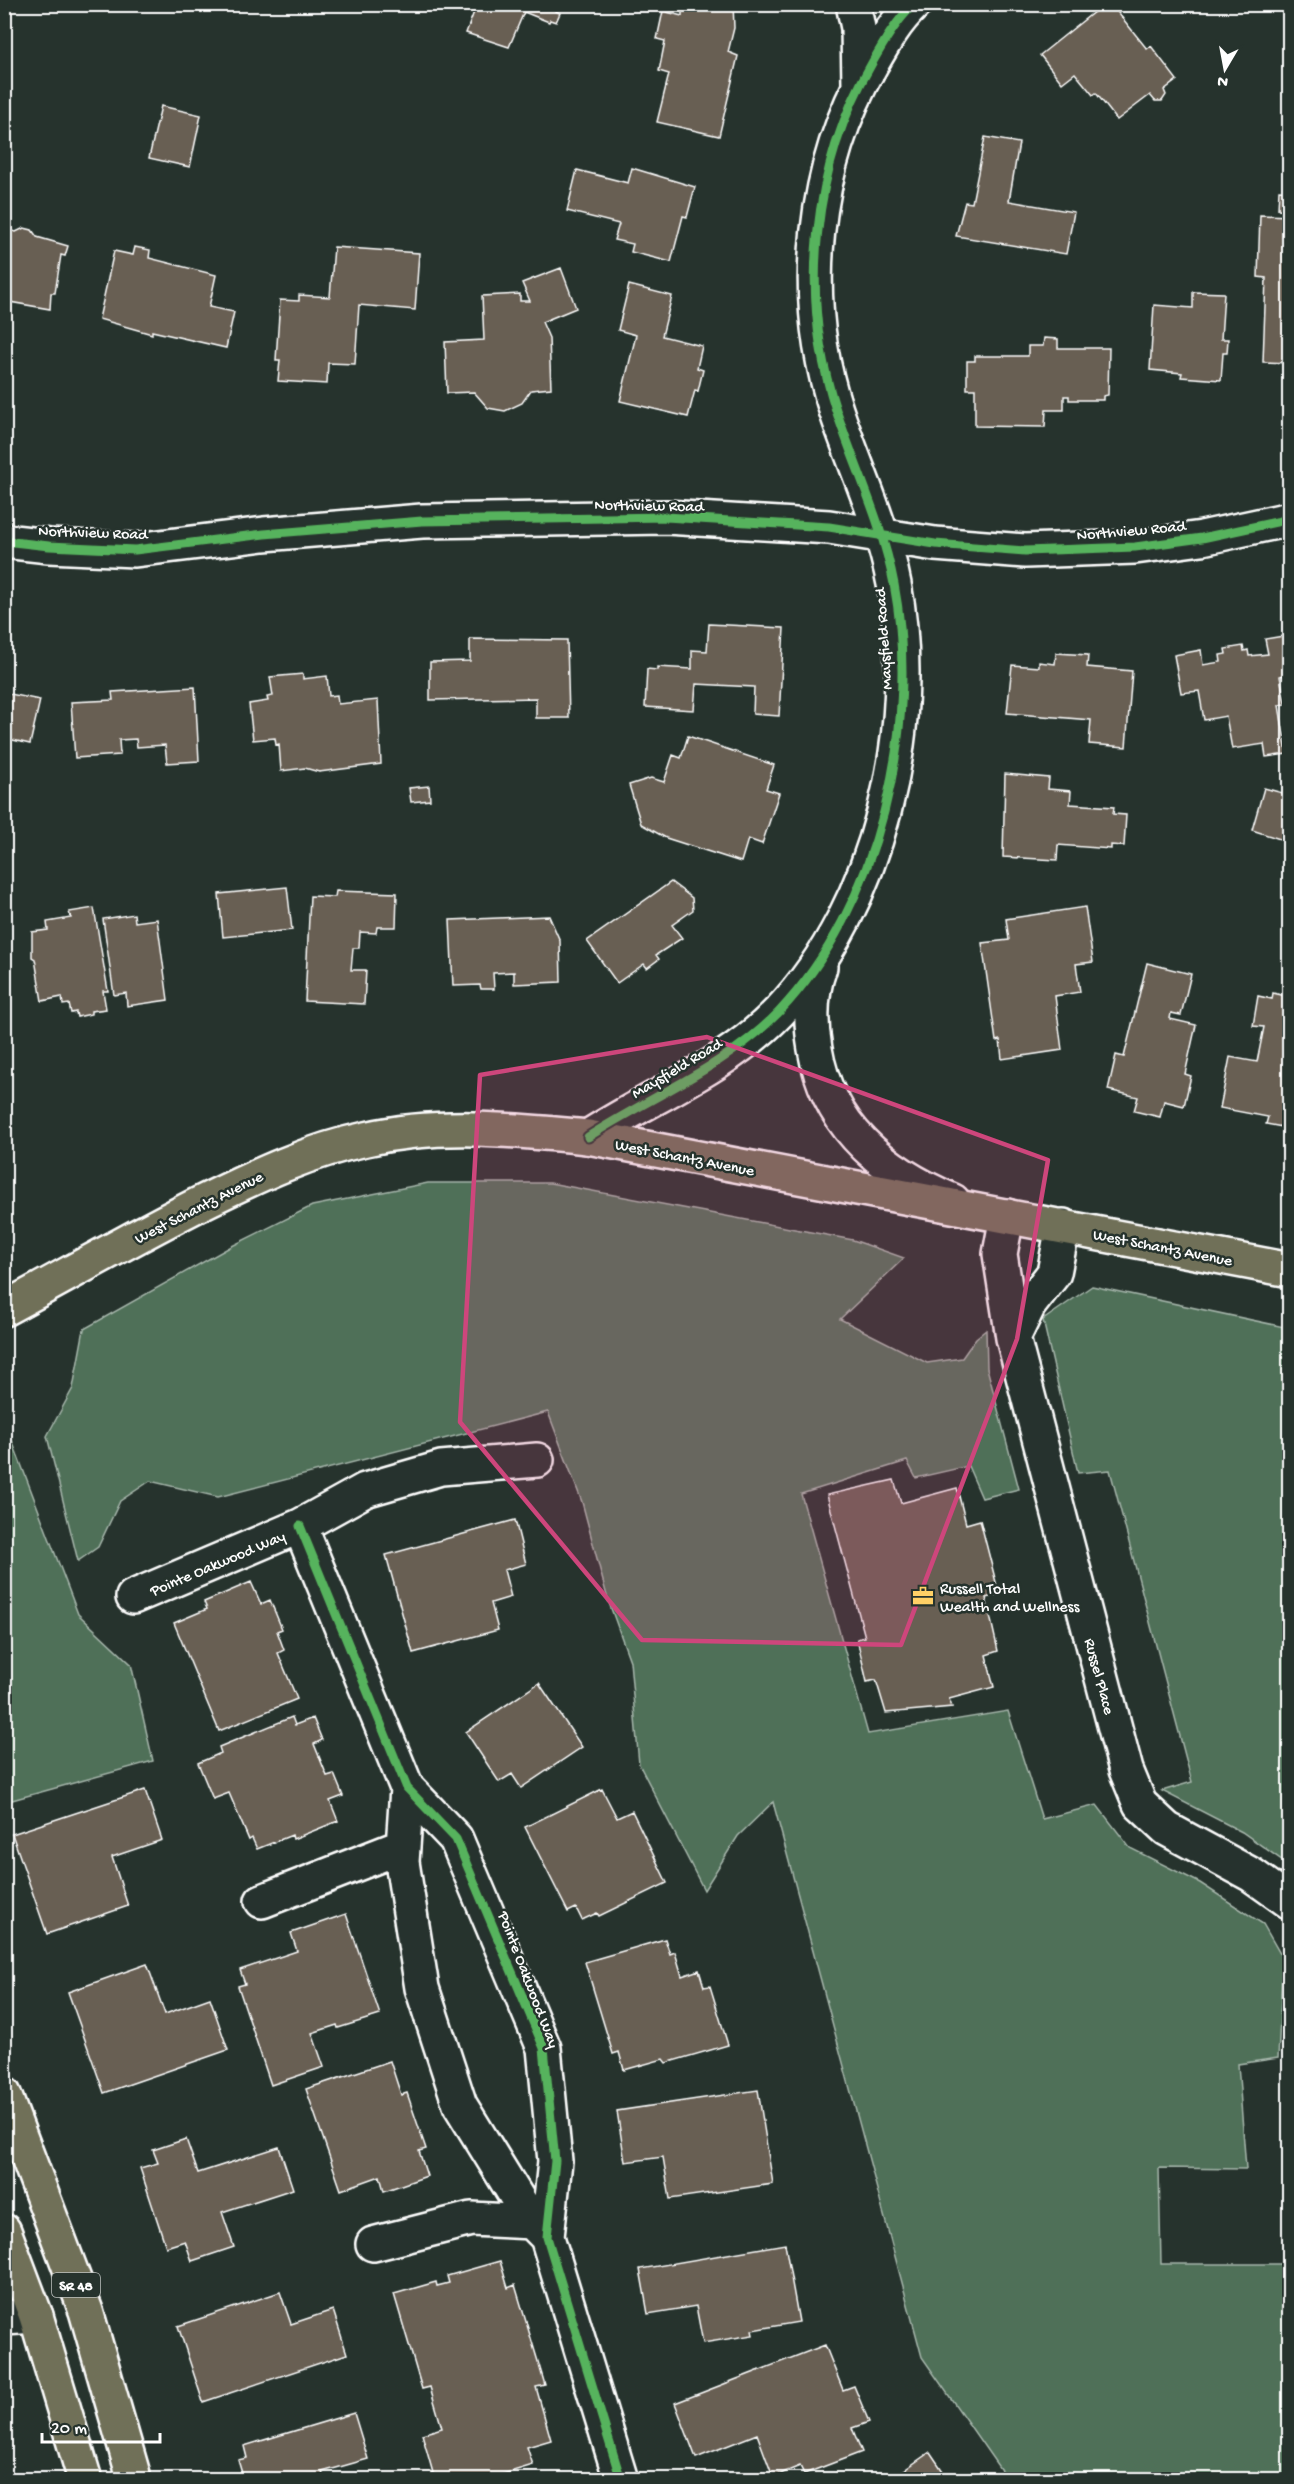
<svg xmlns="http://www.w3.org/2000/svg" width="1294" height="2484" font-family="'Gochi Hand',sans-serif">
<rect width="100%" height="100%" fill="#26332d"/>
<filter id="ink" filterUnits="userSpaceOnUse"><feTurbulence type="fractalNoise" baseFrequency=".0167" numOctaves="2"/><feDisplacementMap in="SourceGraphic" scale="12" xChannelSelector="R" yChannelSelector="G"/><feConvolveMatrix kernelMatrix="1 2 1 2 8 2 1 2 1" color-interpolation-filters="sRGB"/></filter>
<g filter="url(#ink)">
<path fill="#4f6f59" stroke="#a7b7ac" stroke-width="1.5" d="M428 1183H550L853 1240 904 1258 840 1319 927 1363 962 1358 976 1338 986 1330 987 1368 1019 1489 982 1498 968 1466 916 1478 907 1461 801 1494 868 1734 1008 1711 1042 1819 1097 1805 1130 1848 1200 1883 1263 1924 1283 1959 1278 2058 1238 2064 1246 2169 1159 2168 1161 2264H1289V2479H1007L922 2357 773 1802 738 1836 704 1890 639 1764 630 1661 608 1600 582 1502 548 1412 218 1497 150 1481 120 1501 98 1547 78 1561 47 1436 73 1388 84 1329 230 1247 312 1206Z
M1092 1286 1289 1328V1865L1242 1832 1162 1791 1192 1782 1110 1470 1078 1473 1043 1320Z
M5 1422 78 1614 131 1664 153 1761 5 1802Z"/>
<path fill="#685e52" stroke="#fff" stroke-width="1.5" d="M477 4H564L558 5 556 11 560 13 556 22 550 20 549 22 524 12 509 47 466 33Z
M682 4H733L734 28 728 52 738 56 719 136 657 122 669 74 659 71 665 41 657 39 663 11 682 16Z
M1104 4H1111L1147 49 1151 46 1177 80 1164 90 1166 95 1162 101H1155L1150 95 1117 120 1096 93 1093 95 1075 73 1062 83 1040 55Z
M161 106 201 115 190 167 149 158Z
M985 137 1019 143 1009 201 1074 212 1066 254 956 236 965 202 972 203Z
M632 168 695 187 687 217 683 216 671 262 631 252 633 244 614 240 619 224 567 211 577 170 628 183Z
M1279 190 1290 191V210L1278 209Z
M1260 215 1290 216V363L1263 362 1266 278 1258 277Z
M24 228 32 230 37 237 68 246 65 256 61 255 55 293H51L50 309 4 301V229L16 232Z
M135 247 150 250 149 258 216 275 209 307 234 312 226 348 152 331V334L99 319 114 251 133 255Z
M334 247 419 253 415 310 359 305 355 364 328 363 327 384 278 381 280 360H276L280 300 299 301V295L330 297Z
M561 268 576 308 542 322 549 338 551 388 531 390 522 403 505 411 488 408 474 392 447 393 445 342 484 340 482 296 520 294V301H530L522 283Z
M629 285 672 296 662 336 702 346 697 368 703 370 698 391 695 390 688 417 620 401 636 335 618 330Z
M1193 292 1224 293 1221 339H1228L1227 353H1223L1221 380 1181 377 1182 373 1150 370 1154 305 1193 308Z
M1044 338 1058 339V348H1109L1108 395 1103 396V400H1069V396H1064V410H1046L1045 427 975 426V389H967V361H975V356H1028V346H1043Z
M709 624 784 628 779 716 753 714 754 687 696 684 694 710 645 707 647 669 657 670V667L692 669V650L707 651Z
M1290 635V674L1280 676 1285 704 1279 705 1287 754 1266 757 1264 744 1232 749 1226 716 1204 720 1199 691 1181 693 1174 655 1201 650 1203 665 1221 662 1220 655 1226 654 1225 649 1243 646 1244 651 1248 650 1249 656 1268 654 1265 639Z
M470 639 567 640 569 718H536V698L430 700V662L470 661Z
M1056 653 1088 655 1087 667 1132 671 1126 747 1089 744 1091 720 1007 713 1012 665 1039 667V662L1055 664Z
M303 674V679L327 676 329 696 337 695 338 704 378 700 381 764 319 772 305 768 281 771 279 744 276 745 275 738 253 740 249 704 268 701 267 697 273 696 270 677Z
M4 684H7L5 693 40 700 30 744 4 738Z
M195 687 199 761 167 763 165 745 137 747 136 739 119 740 120 755 75 758 71 702 113 700 112 692Z
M688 736 774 765 766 789 779 793 762 844 748 839 741 862 666 838 641 824 629 785 651 778 664 782 673 755 681 758Z
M1005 774 1049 778 1048 789 1071 791 1070 804 1114 807 1113 814 1126 815 1124 846 1111 845V849L1058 845 1057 860 1003 857Z
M429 786 430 800 411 802 409 788Z
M1264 788 1290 795V830L1286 841 1252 830Z
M671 882 692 898 693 910 672 925 682 938 656 955 659 959 647 968 644 964 617 983 587 941Z
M287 887 292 930 223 937 219 894Z
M336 891 397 893 396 927H377L376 933 360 932 359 948H353L351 970H366L364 1004 305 1001 310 896 335 897Z
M1085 907 1093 962 1076 964 1080 992 1055 996 1062 1050 1002 1059 1000 1040 996 1041 982 943 1009 940 1006 919Z
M94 908 108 991H103L106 1009 91 1011V1014L77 1017 76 1012 71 1013 69 1004 63 1005 62 997 42 1001 35 959 32 957V932L48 930 47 922 71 918 69 912Z
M134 914 135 922 157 919 168 1000 127 1006 126 993 114 995 103 919Z
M549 916 560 941 561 982 514 984V972L493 973 494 989H481L480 985 453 986 450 920Z
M1147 963 1191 974 1181 1015 1171 1013 1170 1019 1196 1025 1185 1074 1191 1076 1184 1106 1164 1101 1160 1117 1134 1111 1138 1097 1108 1090 1116 1055 1124 1057Z
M1273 993 1290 997 1288 1128 1266 1124 1268 1117 1220 1108 1230 1057 1257 1062 1264 1027 1253 1026 1258 996 1272 999Z
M894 1480 901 1503 957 1488 966 1524 980 1520 999 1594 986 1598 998 1651 986 1655 994 1687 949 1699 952 1707 886 1713 876 1680 867 1682 857 1639 865 1637 827 1495Z
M515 1520 526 1564 504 1570 511 1597 491 1603 498 1630 413 1653 386 1555Z
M251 1582 261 1604 270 1600 282 1629 277 1631 284 1650 278 1653 297 1699 219 1731 174 1623 207 1609 204 1602Z
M539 1683 582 1747 521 1788 512 1774 499 1782 466 1732Z
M292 1717 295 1725 313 1718 322 1740 314 1744 327 1776 334 1774 343 1796 330 1801 338 1821 293 1839 292 1835 257 1849 252 1838 249 1840 229 1793 213 1799 198 1763 221 1753 219 1747Z
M602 1789 617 1818 632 1811 667 1883 599 1916 597 1913 582 1920 576 1908 568 1912 525 1827Z
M145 1790 162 1840 112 1857 128 1906 47 1934 12 1834Z
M346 1914 380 2015 338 2028 337 2025 312 2033 324 2067 271 2085 238 1986 245 1984 240 1970 297 1951 291 1933Z
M665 1939 670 1954 675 1952 682 1976 699 1970 704 1987 710 1986 728 2045 666 2063 663 2059 624 2070 619 2052 613 2054 585 1962Z
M147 1964 165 2014 210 1998 228 2050 104 2093 68 1992Z
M390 2061 401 2095 407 2093 426 2149 419 2151 427 2176 384 2191 380 2176 341 2190 306 2089Z
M758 2090 773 2184 670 2199 663 2157 625 2162 617 2111Z
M186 2139 198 2173 279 2147 293 2189 222 2212 234 2247 192 2261 185 2241 166 2247 140 2168 158 2163 153 2150Z
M785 2244 799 2322 752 2330 753 2335 703 2343 696 2306 648 2314 640 2269Z
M500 2261 508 2288 515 2285 545 2385 536 2387 551 2440 527 2447 533 2465 484 2480H478L477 2477 468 2480H435L422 2434 442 2428 430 2387 422 2389 394 2294 436 2282 437 2286 449 2283 447 2276Z
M280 2292 291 2324 333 2310 347 2354 203 2402 178 2326Z
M825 2345 843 2390 854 2386 869 2422 852 2428 862 2452 804 2474 800 2466 773 2477 757 2434 696 2458 675 2403Z
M354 2413 368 2459 322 2472 325 2480H244L238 2460 247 2458 244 2446Z
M930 2452 949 2480H890Z"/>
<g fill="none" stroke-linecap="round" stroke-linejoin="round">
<defs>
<path id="minor" d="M853 4 858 28 859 85
M4 541 49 546 135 550 264 534 422 521 666 517 829 527 935 544 1025 551 1135 547 1202 538 1290 519
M820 967C810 994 810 1021 815 1049 828 1127 884 1172 953 1201
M588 1137C651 1096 726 1067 779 1012 879 907 921 725 894 584 882 522 856 470 836 410 799 297 812 166 872 63 884 42 896 21 914 4
M1007 1216 1000 1254 1013 1338 1126 1770 1140 1804 1167 1829 1252 1875 1290 1902
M1013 1338 1029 1305 1054 1273 1063 1226
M300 1526 407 1788 456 1839 544 2048 555 2161 547 2237 621 2480
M133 1597 300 1526 365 1490 441 1468 537 1460
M407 1788 402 1862 422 1988 460 2105 532 2222 547 2237
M262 1901 403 1846
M373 2244 471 2219 532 2222
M4 2318 36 2316"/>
<path id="major" d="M4 1309C71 1273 137 1235 205 1201 258 1175 309 1151 366 1139 439 1122 514 1130 588 1137L1290 1270
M4 2094 86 2311 133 2474 132 2480
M4 2231 36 2316 85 2480"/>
</defs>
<use href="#minor" stroke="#fff" stroke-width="38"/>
<use href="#major" stroke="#fff" stroke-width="38"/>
<use href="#minor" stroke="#26332d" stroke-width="33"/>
<use href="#major" stroke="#706f59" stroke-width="33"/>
<defs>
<path id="cycleway" d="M4 541 49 546 135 550 264 534 422 521 666 517 829 527 935 544 1025 551 1135 547 1202 538 1290 519
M588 1137C651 1096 726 1067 779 1012 879 907 921 725 894 584 882 522 856 470 836 410 799 297 812 166 872 63 884 42 896 21 914 4
M300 1526 407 1788 456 1839 544 2048 555 2161 547 2237 621 2480"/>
</defs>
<use href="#cycleway" stroke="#26332d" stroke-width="13"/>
<use href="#cycleway" stroke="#56b35d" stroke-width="9"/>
</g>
</g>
<path fill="#ce467c" fill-opacity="0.2" stroke="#ce467c" stroke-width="4.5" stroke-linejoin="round" d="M707 1037 1048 1160 1017 1339 901 1645 642 1640 460 1422 480 1075Z"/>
<defs>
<symbol id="office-bare" viewBox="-9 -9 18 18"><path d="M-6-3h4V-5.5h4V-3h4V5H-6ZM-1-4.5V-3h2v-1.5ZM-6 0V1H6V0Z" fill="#ffd166" stroke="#26332d" stroke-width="2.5" paint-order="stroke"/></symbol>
</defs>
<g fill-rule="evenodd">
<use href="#office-bare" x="908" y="1581" width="30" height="30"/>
</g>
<g text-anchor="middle" stroke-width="5" stroke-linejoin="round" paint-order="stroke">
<rect fill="#26332d" stroke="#bec2c0" stroke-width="1.5" x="52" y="2273" width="48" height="24" rx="4.5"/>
<g font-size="15" font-weight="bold" fill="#fff">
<text x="76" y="2290">SR 48</text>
</g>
<g font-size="16" fill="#fff" stroke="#26332d">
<text transform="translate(649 504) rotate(1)" y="6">Northview Road</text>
<text transform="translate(1131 529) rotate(-5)" y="6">Northview Road</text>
<text transform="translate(93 531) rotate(2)" y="6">Northview Road</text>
<text transform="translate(882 639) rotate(-94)" y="6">Maysfield Road</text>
<text transform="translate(676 1067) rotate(-31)" y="6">Maysfield Road</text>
<text transform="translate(685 1156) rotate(11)" y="6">West Schantz Avenue</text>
<text transform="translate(198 1206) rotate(-27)" y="6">West Schantz Avenue</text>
<text transform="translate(1163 1246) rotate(11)" y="6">West Schantz Avenue</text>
<text transform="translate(217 1562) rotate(-23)" y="6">Pointe Oakwood Way</text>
<text transform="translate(1101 1676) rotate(75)" y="6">Russel Place</text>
<text transform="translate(530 1979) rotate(69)" y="6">Pointe Oakwood Way</text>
</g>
<g font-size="16" fill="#fff" stroke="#26332d" text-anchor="start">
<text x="940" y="1593">Russell Total<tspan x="940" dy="18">Wealth and Wellness</tspan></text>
</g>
</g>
<rect width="1294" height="2484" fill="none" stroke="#26332d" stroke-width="24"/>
<rect x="12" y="12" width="1270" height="2460" fill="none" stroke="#fff" stroke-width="2" filter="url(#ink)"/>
<g transform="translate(1225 69) rotate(190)" stroke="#26332d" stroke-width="4.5" paint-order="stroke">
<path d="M0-4.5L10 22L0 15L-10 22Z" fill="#ffffff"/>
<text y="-9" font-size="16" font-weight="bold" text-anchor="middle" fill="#ffffff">N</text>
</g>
<path d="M42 2433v9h118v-9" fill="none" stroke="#ffffff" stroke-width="3"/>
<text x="51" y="2433" font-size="18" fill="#ffffff" stroke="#26332d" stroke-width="4.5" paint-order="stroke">20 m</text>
</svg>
